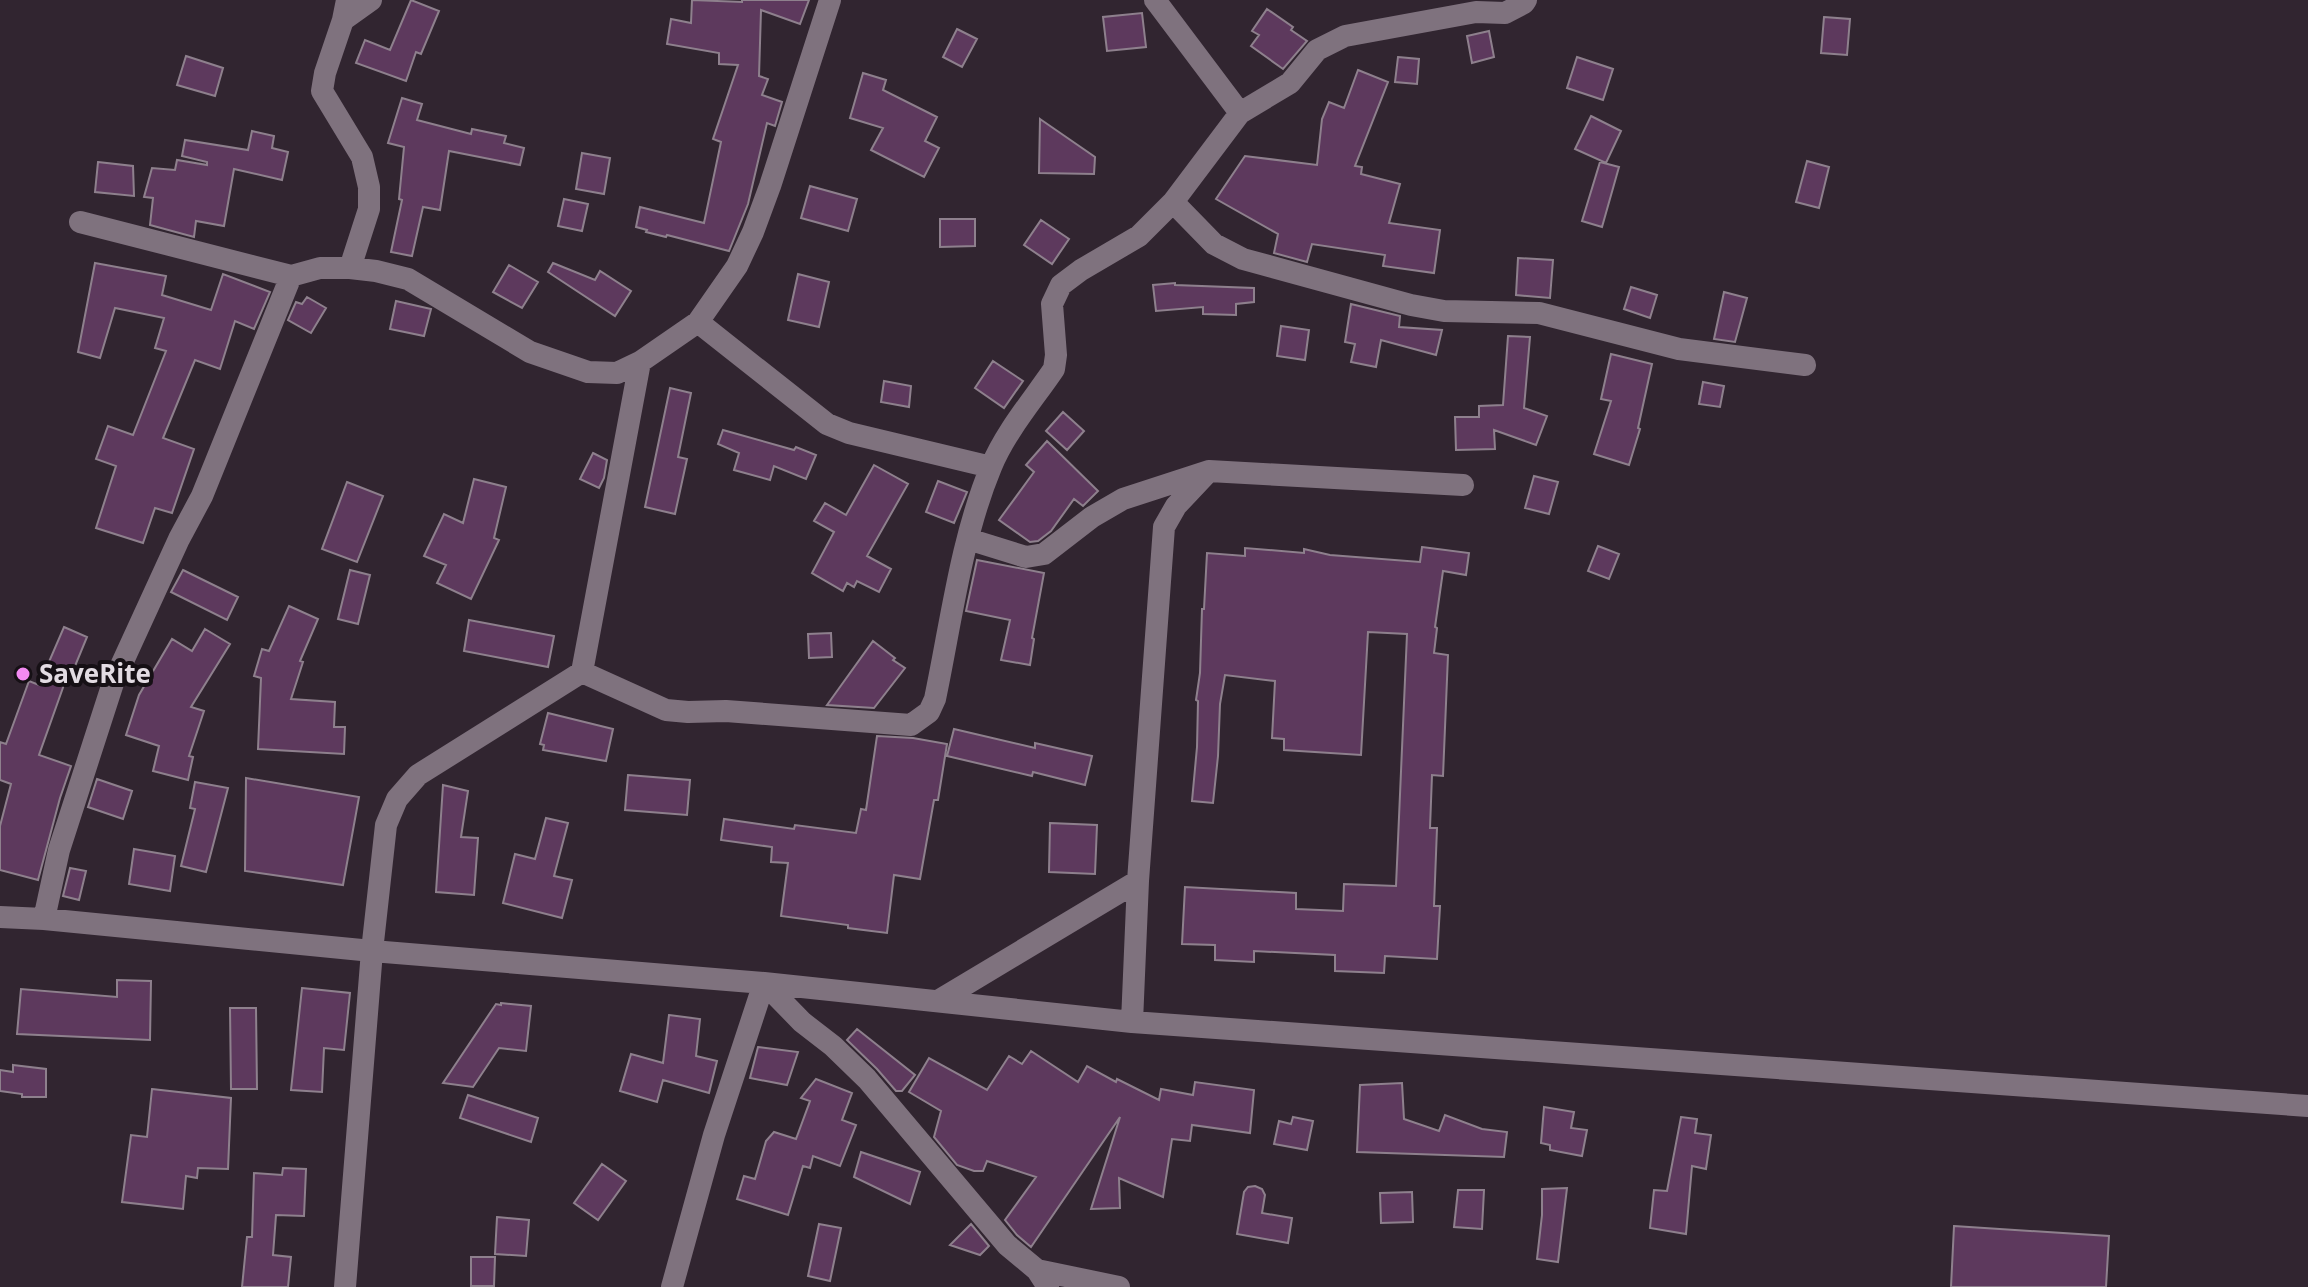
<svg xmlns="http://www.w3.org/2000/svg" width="2308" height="1287" font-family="'Open Sans',sans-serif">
<rect width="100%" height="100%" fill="#312530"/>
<path fill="#5d395d" stroke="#8e808d" stroke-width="2" d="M411 0 439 11 421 54 416 52 406 81 356 63 365 40 390 50Z
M692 0 742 2V0H809L800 24 761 10 759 76 768 79 762 95 782 102 775 126 767 123 748 204 729 251 667 235 666 237 646 232 647 230 636 227 640 207 704 223 721 142 713 139 738 65 719 64V53L667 44 671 19 691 23Z
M1267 9 1293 27 1291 30 1307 41 1283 69 1251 46 1259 35 1252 31Z
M1142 13 1146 47 1107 51 1103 17Z
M1824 17 1850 19 1847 55 1821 53Z
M957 29 977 39 962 67 943 57Z
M1489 31 1494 57 1472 63 1467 36Z
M186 56 223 68 215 96 177 85Z
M1398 57 1419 59 1417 84 1395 82Z
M1577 57 1613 69 1603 100 1567 88Z
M1358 70 1388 82 1355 166 1362 167 1361 174 1400 184 1389 223 1440 230 1434 273 1383 266 1385 255 1312 244 1307 262 1274 253 1278 234 1216 199 1245 156 1317 165 1322 119 1329 102 1344 108Z
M863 73 886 80 883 90 937 117 925 141 939 148 924 177 871 150 883 128 850 118Z
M402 98 422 104 417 120 471 134 472 129 506 136 504 143 524 148 520 165 449 151 440 210 423 207 412 256 391 252 402 200 399 199 404 147 388 143Z
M1591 116 1621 131 1606 163 1575 149Z
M1040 119 1095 157 1094 174 1039 173Z
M252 131 274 136 272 148 288 152 282 180 234 169 224 226 196 221 194 237 150 225 153 198 144 197 152 168 175 170 177 160 207 165V162L182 156 185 140 248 150Z
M582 153 610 158 604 194 576 189Z
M1807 161 1829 167 1819 208 1796 202Z
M98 162 133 166 134 196 95 192Z
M1600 162 1619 167 1602 227 1582 221Z
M810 186 857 199 848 231 801 218Z
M564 199 588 204 582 231 558 226Z
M940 219H975V246L940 247Z
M1041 220 1069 239 1052 264 1024 245Z
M1518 258 1553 260 1550 298 1516 295Z
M95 263 166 276 162 295 211 310 223 274 270 292 254 329 235 321 220 369 195 360 163 438 194 449 172 513 155 508 143 543 96 528 116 466 96 459 108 426 133 435 166 351 155 348 164 318 115 308 100 358 78 352Z
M553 263 595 280 600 271 631 291 615 316 548 272Z
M509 265 538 282 522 308 493 292Z
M798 274 829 282 819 327 788 320Z
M1175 283V285L1254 288V302L1236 304V315L1203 314V307L1156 311 1153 285Z
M1631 287 1657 295 1650 318 1624 309Z
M1724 292 1747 298 1735 342 1714 339Z
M307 297 326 308 311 333 288 320 296 302 302 304Z
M396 301 431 309 424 336 390 329Z
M1351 304 1400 316 1399 327 1442 330 1436 355 1381 340 1376 367 1351 362 1355 344 1345 342Z
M1281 326 1309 330 1305 360 1277 356Z
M1508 336 1530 337 1524 408 1547 416 1536 445 1494 430 1495 449 1456 450 1455 417H1479V406L1503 405Z
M1611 354 1652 364 1638 428 1640 429 1629 465 1594 454 1611 401 1601 399Z
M993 361 1023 381 1004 408 975 388Z
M884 381 911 386 909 407 881 402Z
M1703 382 1724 386 1720 407 1699 404Z
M670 388 691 393 678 457 687 459 675 514 645 507Z
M1063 412 1084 431 1067 450 1046 431Z
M723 430 794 450 796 447 816 455 806 479 774 466 770 480 734 470 739 453 718 444Z
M1047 441 1098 491 1083 506 1074 499 1051 531 1038 541 1030 542 999 520 1034 472 1026 465Z
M593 453 607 460 604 478 599 488 580 479Z
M874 465 908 484 867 556 891 569 879 592 857 581 854 587 847 583 843 591 812 573 834 532 814 521 825 503 846 515Z
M1534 476 1558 482 1549 514 1525 508Z
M474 479 506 487 494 538 499 540 471 599 437 583 446 565 424 556 444 514 463 523Z
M938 481 967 492 954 523 926 512Z
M347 482 383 496 357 562 322 549Z
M1598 546 1619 554 1609 579 1588 571Z
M1422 547 1469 553 1466 575 1443 571 1435 627 1437 628 1434 653 1448 655 1443 776 1432 775 1430 828H1437L1434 906H1440L1437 959 1385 956 1384 973 1335 971V955L1254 951V962L1215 960V945L1182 944 1185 887 1296 893V909L1343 911 1344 884 1396 886 1407 634 1368 632 1361 755 1284 750V739L1272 738 1275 681 1225 675 1220 704 1218 756 1213 803 1192 801 1197 747 1198 701 1196 700 1200 673 1202 609H1204L1207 553 1245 556V548L1304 553V549L1330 555 1420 562Z
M977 560 1044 573 1032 638 1034 639 1030 665 1001 660 1010 620 966 611Z
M183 570 238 597 227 620 171 592Z
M350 570 370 575 358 624 338 619Z
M289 606 318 619 300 661 303 662 291 699 335 702 334 727H345L344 754 258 749 261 678 254 676 262 649 269 651Z
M469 620 554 636 548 667 464 651Z
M64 627 87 637 68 683 65 682 39 755 71 766 60 798 38 880 0 870V826L11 784 0 780V742L6 744 29 681 39 685Z
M205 629 230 644 191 707 204 711 189 756 193 757 188 780 153 771 159 746 126 735 139 695 172 639 192 651Z
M831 633 832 657 809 658 808 634Z
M873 641 895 658 893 660 905 668 874 708 827 705Z
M548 713 613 729 606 761 543 750 544 745 540 744Z
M954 729 1035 748V743L1092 756 1085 785 1033 772 1032 776 947 756Z
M877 736 913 738 947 744 938 800H934L920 879 894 875 887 933 848 928V925L781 916 788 863 771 862 772 847 721 840 724 819 794 829 795 825 856 833 861 809 866 810Z
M628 775 690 780 687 815 625 810Z
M246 778 359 797 343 885 245 871Z
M97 779 132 791 123 819 88 807Z
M195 782 228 788 206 872 181 866 195 809 190 808Z
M443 785 468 791 461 837 478 838 474 895 436 892Z
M546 818 568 823 554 876 572 880 562 918 503 903 515 854 535 859Z
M1050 823 1097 825 1095 874 1049 872Z
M134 849 175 856 170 891 129 884Z
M70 868 86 871 79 900 63 896Z
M117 980 151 981 150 1040 17 1034 21 989 117 997Z
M302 988 350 993 344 1050 324 1048 322 1092 291 1090Z
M501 1003 531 1006 526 1051 499 1048 473 1087 443 1083 496 1004 501 1005Z
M230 1008H256L257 1089H231Z
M669 1015 700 1019 696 1056 717 1061 709 1093 663 1080 657 1102 620 1091 631 1054 663 1063Z
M857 1029 915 1075 902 1091H896L877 1069 847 1040Z
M758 1047 798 1052 787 1085 750 1078Z
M1031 1051 1078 1082 1087 1066 1116 1082 1117 1079 1159 1100 1161 1089 1193 1095 1195 1082 1254 1090 1250 1133 1192 1125 1190 1141 1172 1139 1163 1197 1119 1178 1120 1208 1091 1209 1120 1117 1031 1247 1017 1235 1005 1220 1036 1177 987 1161 983 1171H974L957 1165 934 1137 941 1111 909 1092 929 1058 987 1090 1009 1056 1022 1064Z
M13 1065 46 1069V1097H22V1094L0 1091V1070L13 1072Z
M816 1079 852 1093 842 1120 856 1125 840 1166 813 1156 810 1168 803 1166 788 1215 737 1199 744 1176 755 1179 766 1141 774 1132 796 1139 810 1101 801 1098Z
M1402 1083 1404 1119 1439 1131 1445 1115 1482 1129 1507 1132 1504 1157 1357 1152 1360 1085Z
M152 1089 231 1098 228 1169 198 1168 197 1178 186 1176 183 1209 122 1202 131 1135 147 1137Z
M468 1095 538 1118 531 1142 460 1118Z
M1544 1107 1574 1112 1571 1128 1587 1130 1582 1156 1550 1150V1145L1541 1143Z
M1293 1117 1313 1121 1307 1150 1274 1144 1279 1121 1291 1124Z
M1681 1117 1697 1119 1695 1133 1711 1135 1706 1169 1692 1166 1686 1234 1650 1228 1654 1190 1667 1191Z
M861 1152 920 1172 910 1204 854 1177Z
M602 1164 626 1181 598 1220 574 1203Z
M283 1168 306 1169 304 1216 276 1215 273 1255 291 1257 288 1287H242L247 1237H252L254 1173 282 1175Z
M1255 1186 1262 1189 1265 1195 1262 1213 1292 1218 1288 1243 1237 1234 1244 1192 1248 1187Z
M1567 1188 1558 1262 1537 1259 1542 1215V1189Z
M1458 1190H1484L1482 1229 1454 1227Z
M1412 1192 1413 1222 1381 1223 1380 1193Z
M497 1217 529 1220 526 1256 495 1254Z
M819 1224 841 1228 830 1281 808 1276Z
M971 1224 989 1246 980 1255 950 1245Z
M1954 1226 2109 1236 2106 1287H1951Z
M471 1257H495L494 1286H471Z"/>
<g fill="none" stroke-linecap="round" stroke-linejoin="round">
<path stroke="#7f727e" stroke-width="22" d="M347 0 343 20 325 73 322 91 362 157 369 187V209L350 268
M1155 0 1240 113
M343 20 371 0
M1173 202 1214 244 1243 259 1411 305 1444 311 1539 313 1679 349 1805 365
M80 222 291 276
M698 322 827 424 849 433 991 467
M640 362 582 672 418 775 397 799 386 825 372 951 764 983 1132 1022 2308 1106
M968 539 1026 557 1044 554 1092 517 1123 499 1209 471 1463 485
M582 672 666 710 688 712 726 711 911 725 929 712 935 699C951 623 961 539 991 467 1006 431 1033 400 1054 369L1056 355 1052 304 1061 285 1081 270 1139 236 1173 202 1240 113 1290 83 1317 50 1345 36 1476 12 1505 13 1524 3 1526 0
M0 917 44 919 372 951 345 1287
M44 919 59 850 113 683 179 539 202 496 291 276 320 268H350L376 271 408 279 530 352 588 372 617 373 640 362 698 322 737 266 753 232 770 186 830 0
M938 1001 1138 881
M1132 1022 1138 881 1164 527 1176 506 1209 471
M1037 1270 1119 1287
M672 1287 714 1135 764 983 802 1022 833 1046 867 1079 1007 1245 1037 1270 1048 1287"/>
</g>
<circle fill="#f38af2" stroke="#161015" stroke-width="3" cx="23" cy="674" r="8"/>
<g text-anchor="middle" stroke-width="8" stroke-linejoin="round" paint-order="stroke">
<g font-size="26" font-weight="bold" fill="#e3dce3" stroke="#161015" text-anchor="start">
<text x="39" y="683">SaveRite</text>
</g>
</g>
</svg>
